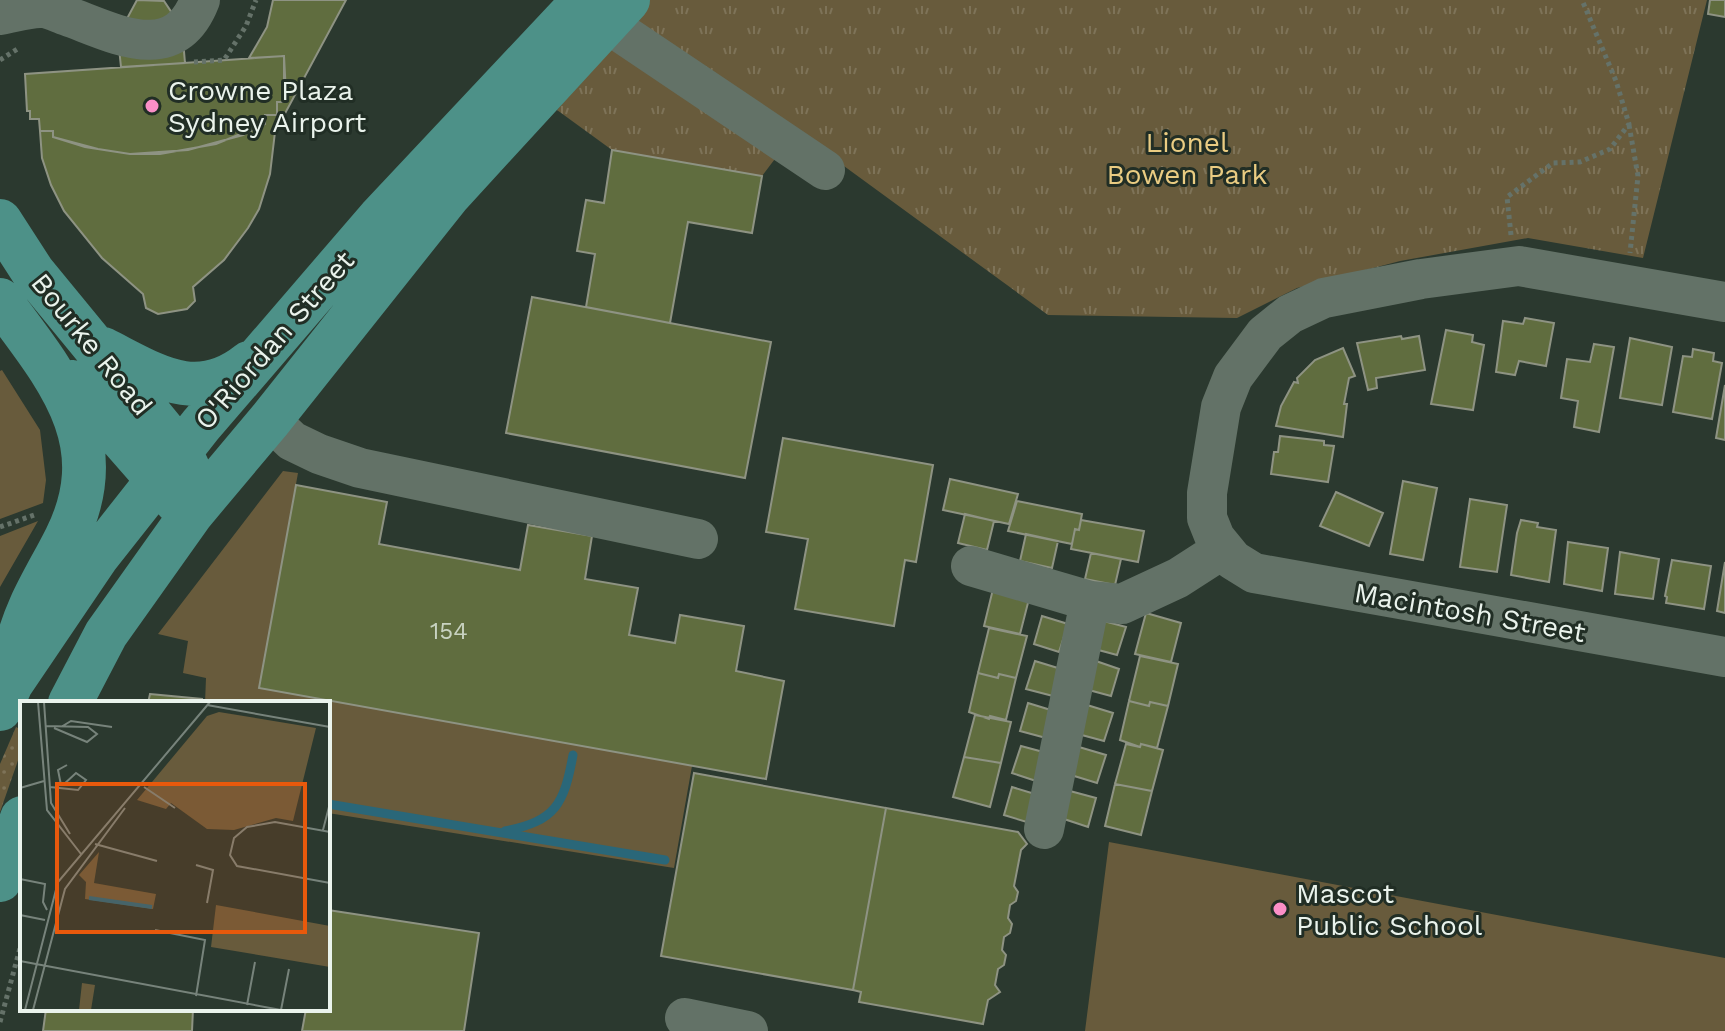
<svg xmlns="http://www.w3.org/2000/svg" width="1725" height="1031" font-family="'Work Sans',sans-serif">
<defs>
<pattern id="park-tufts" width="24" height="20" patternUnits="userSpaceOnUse" patternTransform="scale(2)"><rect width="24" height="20" fill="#685b3c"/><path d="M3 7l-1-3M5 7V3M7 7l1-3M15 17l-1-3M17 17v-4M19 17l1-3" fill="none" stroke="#7e7358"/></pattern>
<pattern id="garden-dots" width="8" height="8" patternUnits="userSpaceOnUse" patternTransform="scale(2)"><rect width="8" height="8" fill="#685b3c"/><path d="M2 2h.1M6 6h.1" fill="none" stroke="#7e7358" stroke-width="1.8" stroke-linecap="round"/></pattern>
</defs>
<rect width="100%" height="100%" fill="#2b392f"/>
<path fill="#685b3c" d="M2 370 40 430 46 480 43 503 0 519V371Z
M283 471 298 473 259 688 692 766 674 868 328 813V703H205L206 678 183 673 188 641 158 634Z
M38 521 0 587V536Z
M1109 842 1725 958V1031H1085Z"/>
<path fill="url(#park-tufts)" d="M644 0H1707L1643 258 1528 238 1400 261 1297 288 1237 318 1048 315 796 131 762 176 612 150 557 110Z"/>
<path fill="url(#garden-dots)" d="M16 727 22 730V749L0 812V764Z"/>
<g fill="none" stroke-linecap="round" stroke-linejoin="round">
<path stroke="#2a6779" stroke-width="9" d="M328 804 665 860
M505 831C556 821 564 804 573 755"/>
</g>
<path fill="#606d3f" stroke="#8e9383" stroke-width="2" d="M137 0 164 1 176 19 183 40 185 63 121 67 119 48 123 26Z
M273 0H346L275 132 270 174 259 209 248 228 224 260 193 287 195 301 187 309 158 314 146 308 143 294 102 258 64 211 51 185 42 158 40 131H53V137L98 149 130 154H160L216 144 265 124V115H277V102H284V56L249 58 267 27Z
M1710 0H1725V17L1708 14Z
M284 56 286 93H284V102H277V115H265V124L243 135 188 150 130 154 85 147 53 137V131H40L39 119H30V111H27L25 74Z
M612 150 762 176 752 233 688 222 670 323 586 307 595 254 577 251 586 200 604 203Z
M532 297 771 342 745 478 506 433Z
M1525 318 1554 323 1546 366 1519 361 1515 375 1496 372 1503 321 1523 324Z
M1446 330 1473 335 1472 342 1484 345 1473 410 1431 404Z
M1401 336 1402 339 1419 336 1425 370 1376 378 1377 388 1368 390 1357 343Z
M1630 338 1672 347 1662 405 1620 398Z
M1594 344 1614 347 1599 432 1574 427 1578 401 1561 398 1567 359 1590 362Z
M1343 348 1355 376 1349 378 1344 404H1347L1343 437 1276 426 1281 406 1294 382 1298 383 1297 378 1315 360Z
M1693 349 1714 353 1713 361 1722 363 1712 419 1673 412 1683 356 1692 357Z
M1725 385V440L1716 438Z
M1280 436 1324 441V445L1334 446 1328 482 1271 474 1274 452H1278Z
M783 438 933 465 916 562 905 560 894 626 795 609 808 539 766 532Z
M950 479 1018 494 1009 524 943 510Z
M1403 481 1437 488 1423 560 1390 554Z
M296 485 387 502 379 544 520 570 528 525 592 536 585 579 638 588 629 635 675 643 680 615 744 626 736 671 784 681 766 779 259 688Z
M1336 492 1383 513 1369 546 1320 526Z
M1470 499 1507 505 1497 572 1460 567Z
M1017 501 1082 514 1079 530 1075 529 1072 544 1008 531Z
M965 514 994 521 987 550 958 543Z
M1081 520 1144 531 1138 562 1071 549 1075 529 1079 530Z
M1521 520 1538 523 1537 527 1556 530 1549 582 1511 575 1517 533Z
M1026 534 1058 541 1052 568 1020 561Z
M1568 542 1608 548 1602 591 1564 584Z
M1620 552 1659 559 1653 599 1615 594Z
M1091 553 1121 559 1115 585 1085 579Z
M1672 560 1711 566 1704 609 1666 603 1667 597 1665 596Z
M1725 562V613L1717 611Z
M994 585 1030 595 1020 634 984 626Z
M1146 613 1181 623 1171 662 1135 654Z
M1042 616 1068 624 1059 652 1034 644Z
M1100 620 1126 627 1117 655 1091 648Z
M989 628 1027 636 1016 678 999 674 998 678 978 673Z
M1140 656 1178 664 1168 706 1150 702 1149 706 1129 701Z
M1093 660 1119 669 1111 696 1085 689Z
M1035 661 1061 669 1053 696 1026 689Z
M978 673 998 678 999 674 1016 678 1006 720 990 716 989 719 969 712Z
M150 694 202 699V703H148Z
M1129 701 1149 706 1150 702 1168 706 1157 748 1141 744 1140 747 1120 740Z
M1028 703 1054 711 1046 738 1020 731Z
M1087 705 1113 713 1104 741 1078 734Z
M975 715 1011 722 1001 763 964 757Z
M1126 744 1140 747 1141 744 1163 750 1152 791 1115 784Z
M1021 746 1047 753 1039 782 1012 773Z
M1079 747 1106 755 1097 783 1071 775Z
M964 757 1001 763 990 807 953 797Z
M694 773 886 808 853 990 661 956Z
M1115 784 1152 791 1141 835 1105 826Z
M1012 787 1038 795 1030 823 1004 815Z
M1070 791 1096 798 1088 827 1061 818Z
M886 808 1018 832 1027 844 1021 850 1014 886 1018 892 1016 901 1010 905 1008 918 1012 924 1010 933 1004 937 1002 950 1006 955 1004 965 998 969 995 985 1000 992 988 1000 983 1024 859 1002 861 992 853 990Z
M328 910 479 933 464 1031H302L306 1009H328Z
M46 1009H193L192 1031H43Z"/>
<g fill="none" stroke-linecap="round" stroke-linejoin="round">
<path stroke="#657269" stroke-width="5" stroke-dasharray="4 4" stroke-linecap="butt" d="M0 60 19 48
M194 62 224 60 246 26 256 0
M1629 125 1638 176 1630 253
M1511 235 1507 197 1553 163 1580 162 1610 149 1629 124 1616 81 1582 0
M0 527 37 514
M0 1022 22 941"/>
<path stroke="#637267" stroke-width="40" d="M0 15C13 13 30 7 43 8 51 9 60 14 67 16 114 33 174 67 200 0
M608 24 825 170
M1725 302 1519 266 1421 279 1324 298 1290 314 1265 334 1233 377 1221 407 1207 493V518L1215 538 1233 560 1254 573 1725 657
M270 420 292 441 319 454 360 468 698 539
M971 566 1090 601 1044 829
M1090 601 1122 604 1178 578 1223 549
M685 1018 748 1031"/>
<path stroke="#4d9188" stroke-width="44" d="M0 221 33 272 180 451 192 477
M0 300C55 375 115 440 66 538 47 576 25 607 16 650
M103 349C155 375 196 405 249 363
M72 382 177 502
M70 703 106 634 192 513 270 420 449 195 628 0
M0 709 11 684 97 557 201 425 380 217 584 0
M0 880 22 818"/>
</g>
<g fill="#fa8fc7" stroke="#212e25" stroke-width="3">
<circle cx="152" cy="106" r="8"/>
<circle cx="1280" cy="909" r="8"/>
</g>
<g text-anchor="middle" stroke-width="6" stroke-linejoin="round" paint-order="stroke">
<g font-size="24" fill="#c8d2c1">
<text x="449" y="639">154</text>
</g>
<g font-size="28" fill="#eaf3ec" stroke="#212e25" text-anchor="start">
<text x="168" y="100">Crowne Plaza<tspan x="168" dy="32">Sydney Airport</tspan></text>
<text x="1296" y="903">Mascot<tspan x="1296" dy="32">Public School</tspan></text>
</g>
<g font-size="28" fill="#eacc82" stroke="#212e25">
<text x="1187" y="152">Lionel<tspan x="1187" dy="32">Bowen Park</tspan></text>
</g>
<g font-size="28" fill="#eaf3ec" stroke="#212e25">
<text transform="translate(274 340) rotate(-49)" y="10">O'Riordan Street</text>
<text transform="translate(92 344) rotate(51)" y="10">Bourke Road</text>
<text transform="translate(1470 612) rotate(10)" y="10">Macintosh Street</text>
</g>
</g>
<g transform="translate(20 701)">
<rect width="310" height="310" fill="#2b392f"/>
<path d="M79 151 74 182 136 193 133 208 65 198 66 181 59 174ZM196 204 310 225V266L191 246Z" fill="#685b3c"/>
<path d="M199 11 296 27 273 120 256 117 214 129 187 128 151 102 146 108 117 99 187 15ZM62 282 75 284 71 309H44H59Z" fill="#685b3c"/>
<path fill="none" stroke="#2a6779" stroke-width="4" d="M69 197 132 206"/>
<path fill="none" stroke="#77837b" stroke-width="2" d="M18 1 27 109 61 153M24 1 31 102 50 133M187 4 310 26M26 25 68 26 77 33 67 41 34 27M41 26 51 20 92 26M41 84 38 69 47 64M30 86 58 89 66 79 56 72 43 84M124 86 155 107M0 87 24 80M303 129 310 102M310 131 255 121 227 126 214 137 210 154 217 165 310 182M75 143 137 160M176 164 193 169 187 202M0 178 25 183 23 201 27 209M0 214 25 219M135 229 185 239 176 295M0 260 261 309 269 268M227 304 235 261M5 309 38 181 190 1M13 309 45 188 105 107"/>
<path fill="#e8590c" fill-opacity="0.15" stroke="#e8590c" stroke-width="4" d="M37 83H285V231H37Z"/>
<rect width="310" height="310" fill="none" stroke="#eaf3ec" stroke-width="4"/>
</g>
</svg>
